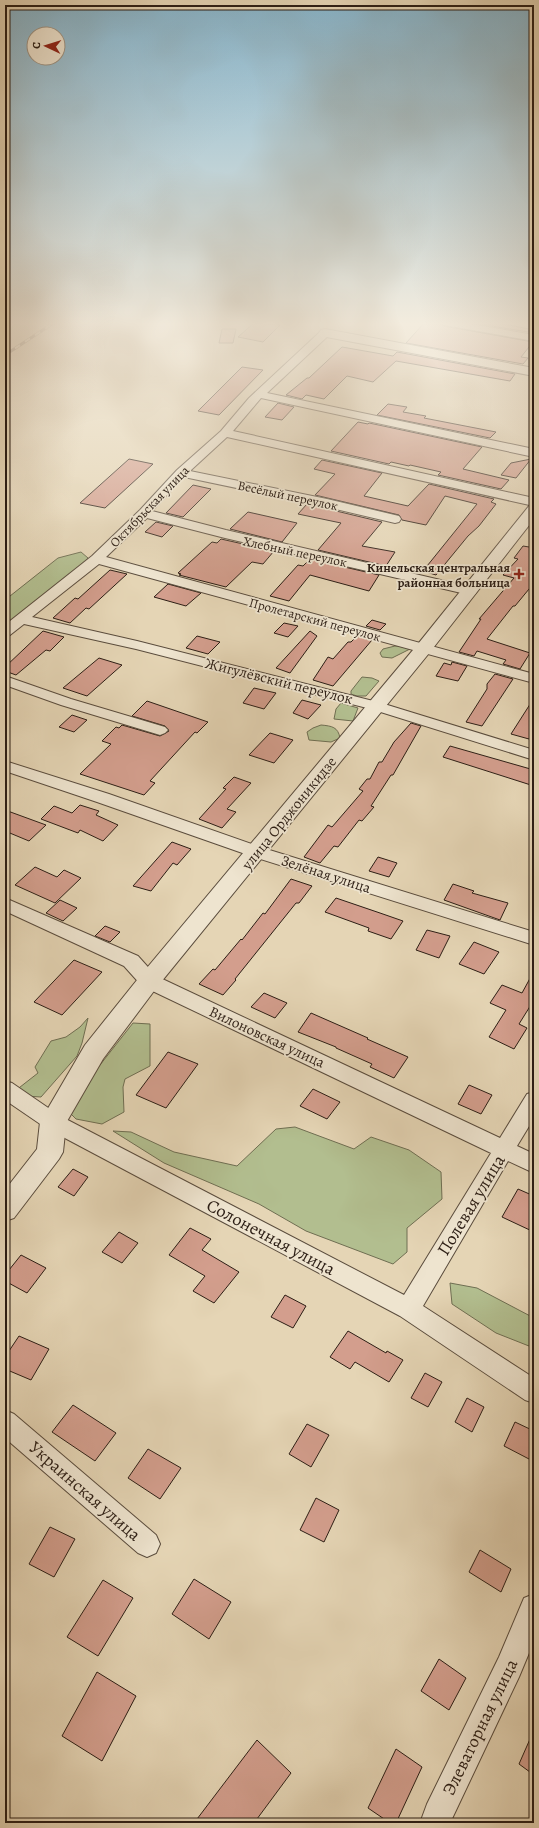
<svg xmlns="http://www.w3.org/2000/svg" width="539" height="1828" font-family="Alegreya,serif">
<rect width="100%" height="100%" fill="#e5d5b5"/>
<filter id="stains"><feTurbulence type="fractalNoise" baseFrequency=".005" numOctaves="4"/><feColorMatrix values="0 0 0 0 .2 0 0 0 0 .09 0 0 0 0 .02 0 0 0 .5 -.17"/></filter>
<radialGradient id="worn" r=".72"><stop offset=".6" stop-color="#630" stop-opacity="0"/><stop offset="1" stop-color="#630" stop-opacity=".3"/></radialGradient>
<path fill="#b2be8f" stroke="#6f6e52" d="M81 552 88 558 58 587 5 627V600L58 558Z
M395 646H406L410 649 392 658 382 657 380 653 383 649Z
M362 677 372 678 379 681 366 696H357L351 694V691Z
M341 703 358 708 353 721 334 719 336 709Z
M321 725C332 726 338 727 340 738L331 742 309 740 307 732 313 728Z
M88 1018 82 1043 77 1056 41 1097 25 1096 15 1091 38 1073 35 1067 51 1041 66 1037 80 1027Z
M133 1023 150 1024V1066L125 1079 123 1087 124 1112 102 1124 76 1119 70 1113 85 1084Z
M295 1127 354 1149 371 1137 409 1150 441 1172 442 1199 407 1228V1252L393 1264 306 1231 259 1204 164 1163 113 1131 131 1132 174 1152 237 1166 276 1129Z
M450 1283 477 1288 534 1318V1348L496 1333 452 1304Z"/>
<path fill="#d39e8d" stroke="#2c1e15" d="M255 322H258L280 325 263 342 238 337Z
M425 322H438L444 326 533 342 521 357 528 358 523 364 406 343Z
M467 322H494L534 330V333Z
M222 329H236L233 343H219Z
M342 347 393 356 397 352 515 374 510 381 396 361 373 382 347 376 324 399 306 395 302 399 286 395 307 378H309Z
M242 367 263 370 219 415 198 411Z
M278 403 294 407 282 420 265 417Z
M388 404 407 407 403 412 426 416 424 418 496 432 490 438 377 415Z
M358 422 368 424 369 423 482 447 463 469 509 480 501 489 438 475 441 472 410 465 409 466 391 462 389 464 331 451Z
M129 459 153 464 105 508 80 503Z
M531 459 516 478 501 475 511 463Z
M322 460 382 473 364 496 408 506 429 484 494 499 491 502 496 504 479 526 468 536 436 575 423 571 477 504 445 496 426 525 402 520 399 515 315 495 335 474 314 469Z
M193 485 211 489 183 517 166 513Z
M307 504 382 522 362 546 395 552 386 566 318 550 341 523 298 514Z
M248 512 297 523 282 542 230 529Z
M156 522 173 526 162 537 145 532Z
M221 539 274 551 263 564 252 562 226 587 179 575 181 574 178 573 212 542 217 543Z
M534 541V583L515 606H513L487 639 530 653 520 669 503 664 506 660 477 651 474 656 459 652 481 619H479L514 578 503 575 518 559 514 558 523 546 529 547Z
M310 559 379 575 369 591 310 575 289 601 270 596 298 565 303 566Z
M110 570 127 574 89 609 86 608 70 623 53 618 75 598 78 599Z
M168 584 201 593 186 606 154 597Z
M372 620 386 624 380 630 366 626Z
M284 623 298 626 288 637 274 633Z
M43 631 64 637 50 651 46 650 16 675 5 671V667Z
M310 631 317 636 290 673 276 668Z
M197 636 220 642 208 654 186 648Z
M357 636 372 640 333 686 313 680 328 657 333 659 348 642H351Z
M99 658 122 665 87 696 63 688Z
M452 662 467 666 458 681 436 676 444 663 451 665Z
M495 674 513 679 482 726 466 722 487 689V684Z
M254 688 276 693 264 709 243 703Z
M534 698V729L529 739 511 734Z
M302 700 321 705 308 719 293 713Z
M147 701 208 722 197 733 195 732 150 781 155 783 144 795 80 774 111 744 102 741 116 727 119 728 122 725 160 736 169 731 165 726 132 716Z
M72 715 87 720 74 732 59 727Z
M411 723 421 726 393 775H391L371 806 374 807 362 821 359 820 338 847 334 846 320 863 304 857 328 825 332 827 363 791 359 789 367 779H370L379 762H382L394 742Z
M270 733 293 740 274 763 249 755Z
M450 746 534 770V786L443 757Z
M234 777 251 783 227 809 236 812 222 828 199 819 226 789 223 788Z
M80 805 99 811 96 815 118 825 103 841 80 830 78 833 41 819 54 806 72 813Z
M5 810 46 825 29 841 5 831Z
M172 842 191 849 177 865 173 863 151 891 133 886Z
M378 857 397 863 389 877 369 871Z
M35 867 57 877 64 870 81 878 55 903 15 885Z
M291 879 312 886 299 903H296L235 979 236 980 223 995 199 984 213 969 215 970 241 939 242 940 263 913 265 914Z
M453 884 474 891 472 893 508 903 500 920 444 900Z
M336 898 380 913 403 921 391 939 368 931 369 928 325 912Z
M60 900 77 908 63 921 46 913Z
M105 926 120 932 110 942 95 936Z
M427 930 450 936 439 958 416 950Z
M474 942 499 952 484 974 459 964Z
M74 960 102 972 62 1015 34 1002Z
M534 971V1000L519 1024 527 1028 514 1049 489 1037 506 1010 490 1003 502 985 522 993Z
M264 993 287 1003 275 1018 251 1007Z
M311 1013 368 1038 367 1039 408 1057 394 1078 370 1067 372 1064 336 1048V1047L298 1032Z
M168 1052 198 1064 166 1108 136 1095Z
M469 1085 492 1095 481 1114 458 1104Z
M313 1089 340 1102 327 1119 300 1106Z
M73 1169 88 1177 74 1196 58 1187Z
M518 1189 534 1196V1232L502 1217Z
M190 1228 211 1239 202 1250 239 1272 214 1303 193 1291 205 1276 169 1255Z
M119 1232 138 1243 122 1263 102 1252Z
M21 1255 46 1268 27 1293 5 1281V1275Z
M285 1295 306 1306 293 1328 271 1317Z
M348 1331 386 1353 387 1351 403 1360 389 1382 355 1362 350 1369 330 1357Z
M19 1336 49 1349 31 1380 5 1369V1357Z
M425 1373 442 1382 428 1407 411 1398Z
M467 1398 484 1407 472 1432 455 1422Z
M73 1405 116 1433 95 1461 52 1432Z
M515 1422 534 1431V1448L529 1459 504 1446Z
M307 1424 329 1435 311 1467 289 1454Z
M148 1449 181 1468 160 1499 128 1478Z
M316 1498 339 1510 324 1542 300 1530Z
M50 1527 75 1539 54 1577 29 1564Z
M480 1550 511 1569 501 1592 469 1572Z
M194 1579 231 1602 209 1639 172 1614Z
M103 1580 133 1598 98 1656 67 1637Z
M439 1659 466 1678 449 1710 421 1691Z
M97 1672 136 1696 102 1761 62 1736Z
M534 1730V1775L519 1764Z
M257 1740 291 1773 254 1823H194Z
M396 1749 422 1767 396 1823H390L368 1808Z"/>
<g fill="none" stroke-linecap="round" stroke-linejoin="round">
<defs>
<path id="minor" d="M439 322H460L534 335V341L444 325Z
M325 330 329 331 330 333 329 335 267 393 534 449V457L261 398 233 431 534 498V506L227 437 190 471 327 499 399 516 401 519 399 522 395 523 327 507 184 477 152 511 226 530 475 588 477 591 475 594 470 595 225 538 147 518 106 557 534 674V683L99 564 32 617 137 641 381 703 534 750V760L371 709 136 649 24 624 10 635 5 636V625L92 556 140 510 177 470 221 431 249 398 321 331Z
M5 676 71 699 165 727 168 730 165 733 160 735 61 705 5 685Z
M5 761 109 794 263 848 534 932V945L251 856 97 802 5 771Z
M5 898 138 956 156 976 500 1138 527 1094 534 1092V1118L517 1146 534 1154V1173L508 1161 423 1306 534 1378V1403L525 1400 400 1316 46 1128 5 1100V1081L12 1083 60 1116 404 1295 491 1153 142 986 124 966 5 911Z
M5 1410 14 1414 156 1535 160 1544 156 1553 147 1557 138 1553 5 1438Z
M534 1594V1641L519 1677 450 1823H420L427 1804 499 1657 524 1598Z"/>
<path id="tertiary" d="M325 329 534 368V376L321 336 319 333 321 330Z
M534 504V519L430 652 157 987 103 1059 66 1123 63 1152 59 1159 14 1218 5 1221V1190L37 1149 40 1122 85 1045 141 975 418 644 529 506Z"/>
</defs>
<use href="#minor" stroke="#5a4c3d" stroke-width="2"/>
<use href="#tertiary" stroke="#5a4c3d" stroke-width="2"/>
<use href="#minor" fill="#eee4cf" fill-rule="evenodd"/>
<use href="#tertiary" fill="#eee4cf" fill-rule="evenodd"/>
<defs>
<path id="rail" d="M5 355 55 322"/>
</defs>
<use href="#rail" stroke="#2c1e15" stroke-width="3"/>
<use href="#rail" stroke="#eee4cf" stroke-width="2" stroke-dasharray="6" stroke-linecap="butt"/>
</g>
<linearGradient id="sky" x2="0" y2="1"><stop stop-color="#87b6ce"/><stop offset="0.56" stop-color="#f3ecde"/><stop offset="1" stop-color="#f3ecde" stop-opacity="0"/></linearGradient>
<rect width="539" height="578" fill="url(#sky)"/>
<path fill="#8f2418" stroke="#eee4cf" stroke-width="1.5" d="M517 568h4v4h4v4h-4v4h-4v-4h-4v-4h4z"/>
<g text-anchor="middle" stroke-width="3.5" stroke-linejoin="round" paint-order="stroke">
<g font-size="13" fill="#2c1e15" stroke="#eee4cf">
<text transform="translate(288 495) rotate(12)" y="5">Весёлый переулок</text>
<text transform="translate(149 506) rotate(-46)" y="5">Октябрьская улица</text>
<text transform="translate(295 551) rotate(12)" y="5">Хлебный переулок</text>
<text transform="translate(315 619) rotate(15)" y="5">Пролетарский переулок</text>
</g>
<g font-size="13" font-weight="bold" fill="#2c1e15" stroke="#eee4cf" text-anchor="end">
<text x="510" y="572">Кинельская центральная<tspan x="510" dy="15">районная больница</tspan></text>
</g>
<g font-size="15" fill="#2c1e15" stroke="#eee4cf">
<text transform="translate(279 681) rotate(14)" y="5">Жигулёвский переулок</text>
<text transform="translate(289 813) rotate(-51)" y="5">улица Орджоникидзе</text>
<text transform="translate(326 874) rotate(18)" y="5">Зелёная улица</text>
<text transform="translate(267 1037) rotate(25)" y="5">Вилоновская улица</text>
</g>
<g font-size="18" fill="#2c1e15" stroke="#eee4cf">
<text transform="translate(471 1205) rotate(-59)" y="6">Полевая улица</text>
<text transform="translate(271 1237) rotate(28)" y="6">Солонечная улица</text>
<text transform="translate(85 1491) rotate(41)" y="6">Украинская улица</text>
<text transform="translate(480 1727) rotate(-64)" y="6">Элеваторная улица</text>
</g>
</g>
<rect width="539" height="1828" fill="none" stroke="#e5d5b5" stroke-width="20"/>
<rect x="6" y="6" width="527" height="1816" fill="none" stroke="#2c1e15" stroke-width="2"/>
<rect x="10" y="10" width="519" height="1808" fill="none" stroke="#2c1e15"/>
<g transform="translate(46 46) rotate(274)"><circle r="19" fill="#eee4cf" stroke="#a09585"/>
<path d="M0-3L7 15L0 10L-7 15Z" fill="#8f2418"/>
<text y="-6" font-size="11" font-weight="bold" text-anchor="middle" fill="#2c1e15">С</text>
</g>
<rect width="100%" height="100%" filter="url(#stains)"/>
<rect width="100%" height="100%" fill="url(#worn)"/>
</svg>
